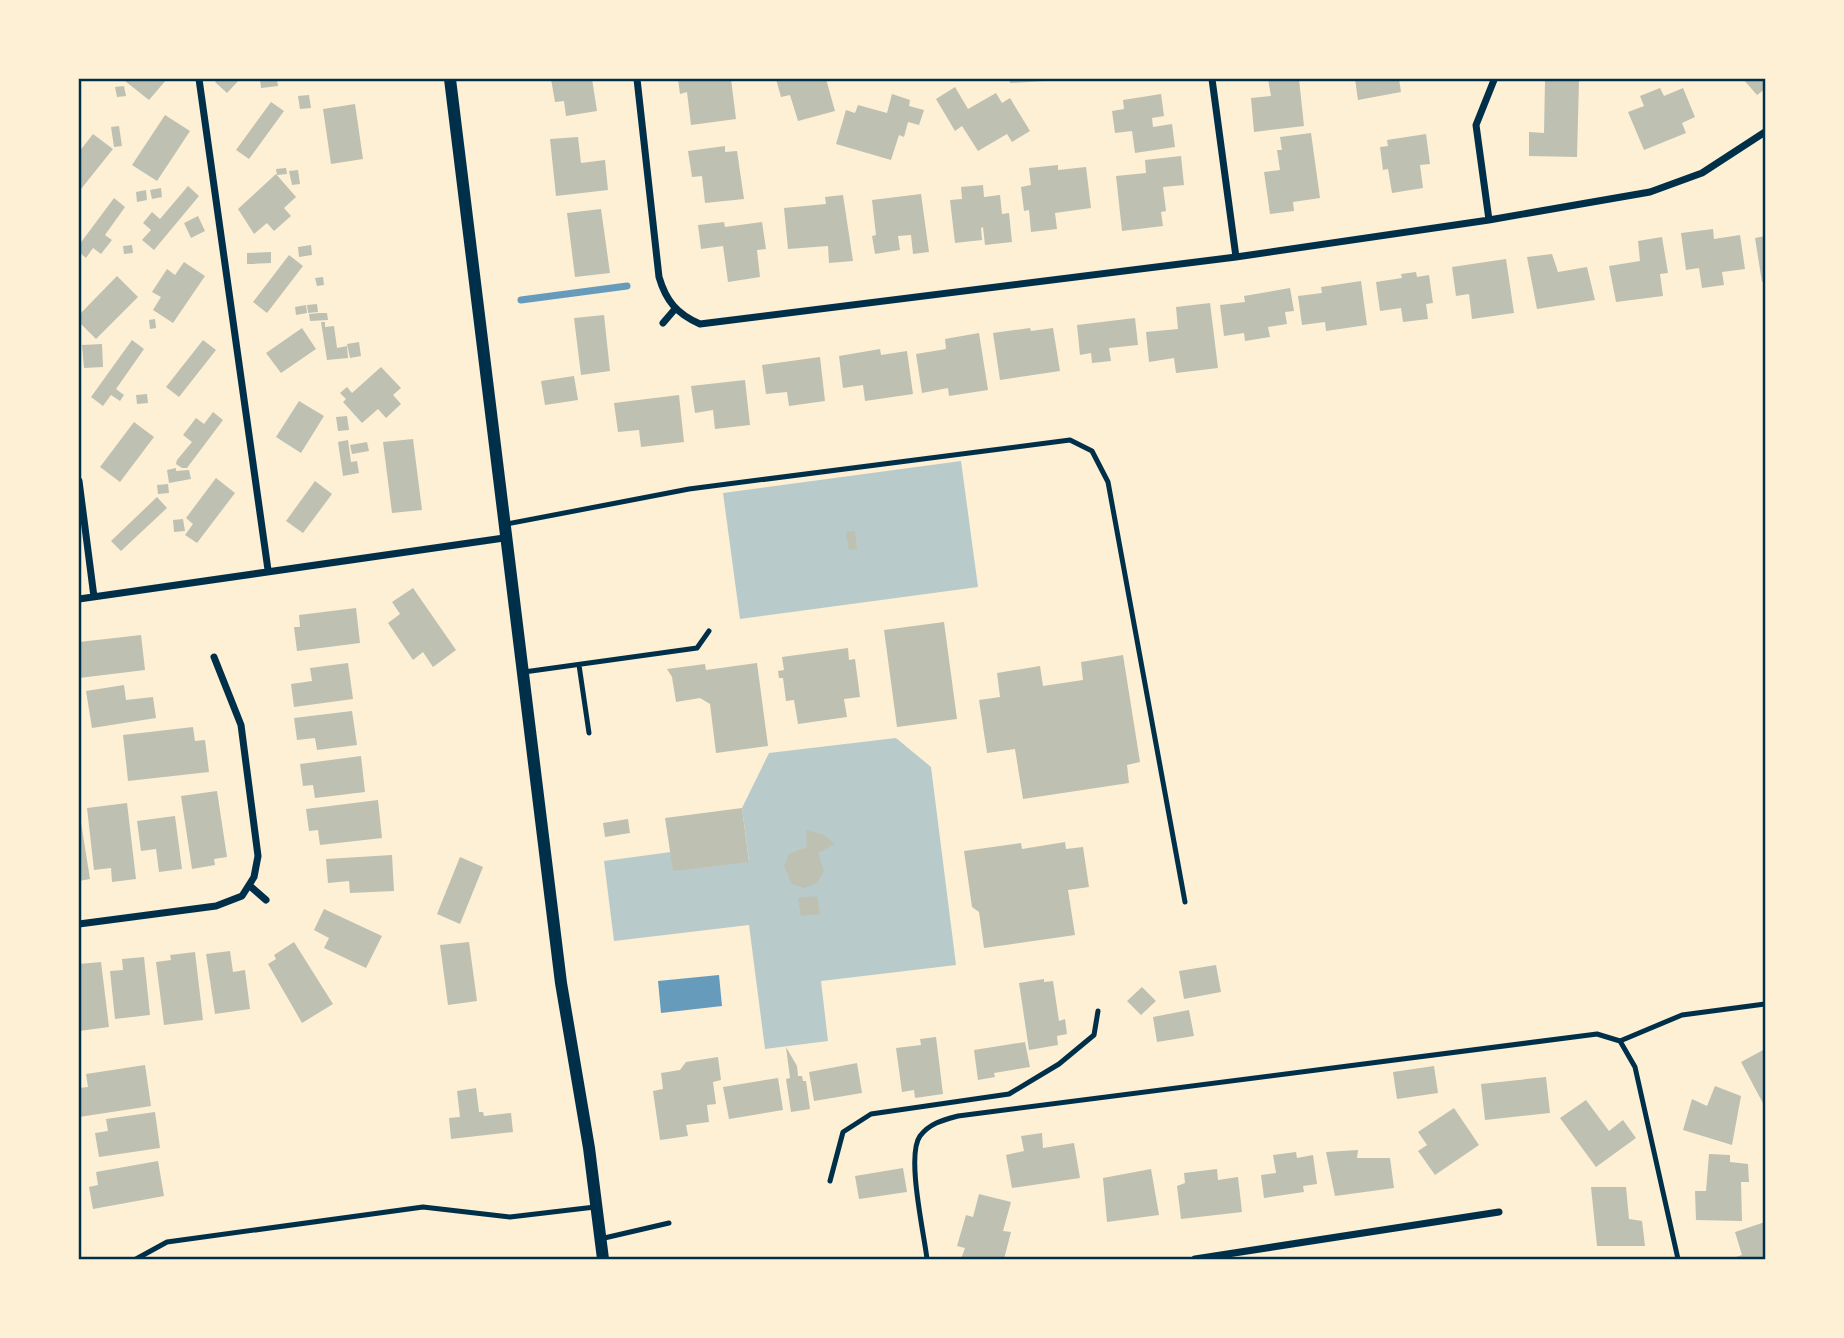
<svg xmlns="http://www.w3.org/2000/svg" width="1844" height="1338" font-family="Quicksand,sans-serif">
<rect width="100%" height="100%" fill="#fdf0d5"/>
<path fill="#b9caca" d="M961 461 978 587 740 619 723 493Z
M896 738 931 767 956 965 821 981 828 1041 765 1049 749 925 614 941 604 861 671 852 749 861 742 808 769 753Z"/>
<path fill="#669bbc" d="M719 975 722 1006 661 1013 658 981Z"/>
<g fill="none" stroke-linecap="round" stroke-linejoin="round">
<path stroke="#669bbc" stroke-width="7" d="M521 300 627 286"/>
</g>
<path fill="#bec0b2" d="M127 79H167L149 100 125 81Z
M218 79H240L227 93 215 82Z
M260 79H277L278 86 261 88Z
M551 79H592L597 111 566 116 564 101 555 102Z
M678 79H731L736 119 691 125 687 92 680 94Z
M776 79H826L835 111 798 121 790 95 781 97Z
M1010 79H1044V81L1010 83Z
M1268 79H1299L1304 126 1254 132 1251 98 1271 96Z
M1355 79H1399L1401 92 1358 100Z
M1743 79H1765V89L1757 95Z
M1545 80H1579L1577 157 1529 156V132L1544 133Z
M124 86 126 96 117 97 115 87Z
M955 87 968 109 996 93 1002 103 1010 98 1030 131 1012 142 1007 134 978 151 962 126 955 131 936 99Z
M1660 88 1664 96 1683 88 1695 117 1682 123 1686 133 1644 150 1628 112 1644 106 1640 96Z
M892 94 910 100 909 106 924 110 919 125 908 122 904 137 899 135 891 160 836 144 846 110 855 113 858 105 887 113Z
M1161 94 1164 116 1152 118 1153 127 1172 124 1175 147 1135 153 1132 131 1115 133 1112 111 1124 109 1123 100Z
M309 95 311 108 300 109 298 96Z
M271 102 284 111 249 159 236 150Z
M355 104 363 159 331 164 323 109Z
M165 115 190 131 157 181 132 165Z
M119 126 122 146 114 147 111 127Z
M1311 133 1320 198 1293 202 1294 211 1270 214 1264 172 1280 170 1277 150H1282L1280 137Z
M93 134 113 149 81 189 79 152Z
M1426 134 1430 164 1420 165 1423 188 1392 193 1388 169 1383 170 1380 147 1388 146 1387 140Z
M578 137 581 163 605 160 608 190 556 196 550 139Z
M725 146V152L737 151 744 199 705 203 702 176 692 177 688 151Z
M1181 156 1184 185 1163 187 1166 211 1161 212 1163 226 1122 231 1116 176 1146 173 1145 160Z
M1058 165V170L1086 167 1091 208 1055 213 1057 229 1031 232 1029 210 1024 211 1021 187 1031 185 1029 168Z
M286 168 287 174 277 175 276 169Z
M298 170 300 184 292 185 289 171Z
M276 174 296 197 284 208 291 216 274 231 267 223 254 234 238 209Z
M983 185 984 197 1000 195 1002 214 1009 213 1012 242 985 245 983 227 981 228 982 240 955 243 950 200 962 199 961 187Z
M188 186 199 196 154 250 142 240 151 230 143 223 152 212 160 219Z
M161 188 162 197 152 199 150 190Z
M146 190 147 200 137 202 136 192Z
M921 194 929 252 913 254 911 235 898 236 900 250 875 254 872 236 876 235 872 200Z
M843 195 853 261 829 263 828 246 788 249 784 208 826 204 825 197Z
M114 198 125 207 105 235 112 240 101 254 93 248 86 258 79 252V245Z
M601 209 610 273 575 277 567 213Z
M198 216 205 231 191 238 184 223Z
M724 222 725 227 762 222 766 249 757 250 760 277 728 282 723 246 701 249 698 225Z
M1713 229 1714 239 1740 235 1745 269 1722 272 1724 285 1702 288 1699 268 1686 270 1681 233Z
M1765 236V281L1762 282 1755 238Z
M1662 237 1668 273 1660 274 1663 296 1616 302 1609 266 1640 261 1638 241Z
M132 245 133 253 124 254 123 246Z
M311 245 312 255 299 257 298 247Z
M271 252V263L247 264V253Z
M1552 254 1558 272 1587 267 1595 300 1537 309 1527 257Z
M289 255 303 266 267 313 253 302Z
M1506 259 1514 313 1472 319 1469 294 1456 296 1452 267Z
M184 262 205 276 173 323 153 310 161 297 152 292 167 269 175 275Z
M1416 272 1417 277 1429 275 1433 303 1426 304 1428 319 1403 322 1401 308 1380 311 1376 282 1402 278 1401 274Z
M117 276 138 297 96 339 79 322V315Z
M323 277 324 285 317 286 315 278Z
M1361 281 1367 325 1326 331 1325 322 1302 325 1298 296 1322 293 1321 287Z
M1290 288 1294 311 1285 312 1287 324 1268 327 1270 337 1245 341 1244 333 1224 336 1220 305 1245 302 1244 296Z
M1210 303 1218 368 1176 373 1174 358 1149 362 1146 332 1178 329 1176 307Z
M317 304 318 312 308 313 307 305Z
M306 305 307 313 296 315 295 307Z
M319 313H327L328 320 310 321 309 314Z
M604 315 610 371 581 375 574 318Z
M1135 318 1138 345 1109 348 1111 361 1092 363 1091 353 1080 355 1077 325Z
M155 319 156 328 150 329 149 320Z
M321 322H325V327L334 326 337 348 347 346 348 358 327 360Z
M302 328 316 349 281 373 266 353Z
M1030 328 1031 331 1053 328 1060 371 1000 380 993 333Z
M979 333 988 390 949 396 948 388 922 393 916 354 946 349 945 339Z
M132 340 144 349 116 389 124 395 120 401 111 395 103 406 91 397Z
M203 340 216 350 179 397 166 387Z
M359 342 361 356 350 358 347 344Z
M102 344 103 367 84 368 82 345Z
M880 349 881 355 907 351 913 394 865 401 863 385 843 388 839 356Z
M820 357 825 401 789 406 787 392 766 394 762 365Z
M381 367 401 388 393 395 401 404 386 418 378 409 362 423 343 402 346 399 340 393 347 387 352 393Z
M574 376 578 400 545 405 541 381Z
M745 380 750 425 715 429 713 410 695 413 691 386Z
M147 394 148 403 137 404 136 395Z
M679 395 684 442 641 447 639 430 618 432 614 403Z
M299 401 324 416 301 453 276 437Z
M213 412 223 420 187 468H182L176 464 177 460 192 442 183 435 196 418 204 424Z
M347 416 349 430 338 431 336 417Z
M134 422 154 437 120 482 100 467Z
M413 439 422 510 392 513 383 442Z
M348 440 351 462 357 461 359 473 343 476 338 442Z
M367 442 369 451 352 454 350 445Z
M176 468V471L189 470 191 479 169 483 167 470Z
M216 478 235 493 197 543 185 535 193 524 186 518Z
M315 481 332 494 303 533 286 521Z
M168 484 169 493 158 494 157 485Z
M157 497 167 508 121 551 111 541Z
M183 519 185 531 174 532 173 520Z
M855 531 857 549 849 550 846 532Z
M413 588 456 650 433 667 423 652 413 660 388 623 400 614 392 602Z
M356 608 360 643 297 651 294 627H300L299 615Z
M944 622 957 719 897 727 884 630Z
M141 635 145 670 79 678V642Z
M848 648 849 660 855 659 860 697 844 699 847 717 798 724 794 700 786 701 783 678H779L778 671 784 670 782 657Z
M1123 655 1140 762 1127 765 1129 783 1023 799 1015 749 987 753 979 700 1000 697 997 673 1040 666 1043 686 1083 680 1081 662Z
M348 663 353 699 294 707 291 684 312 681 310 668Z
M757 663 768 746 716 753 710 704 700 698 676 702 672 677 667 669 705 664 706 670Z
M124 685 126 700 153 697 156 718 92 728 86 691Z
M352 711 357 745 317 750 315 738 297 740 294 718Z
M193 727 195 741 205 740 209 772 128 781 123 735Z
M361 756 365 792 315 798 313 785 303 786 300 764Z
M217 791 227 857 214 859 215 865 192 869 181 796Z
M378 800 382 838 320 845 318 830 309 831 306 809Z
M127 803 136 879 112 882 111 868 94 870 87 808Z
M742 808 749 862 673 871 665 818Z
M79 810 90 879 79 881Z
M175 816 182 869 159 872 156 849 141 851 137 821Z
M628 819 630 833 605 837 603 823Z
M806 830 822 834 835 844 818 853 824 871 817 883 805 888 792 884 784 866 789 854 807 847Z
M1065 842 1066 849 1083 847 1089 887 1068 890 1075 935 984 948 979 912 972 907 964 851 1021 843 1022 849Z
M392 855 394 891 350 893 349 881 328 883 326 859Z
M460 857 483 867 460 924 437 914Z
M817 896 820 914 801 916 798 898Z
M324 909 382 936 366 968 324 948 329 938 314 930Z
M294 942 333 1004 302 1023 268 964 276 959 274 955Z
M469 942 477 1001 448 1005 440 945Z
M230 951 233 972 245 970 250 1009 215 1014 206 954Z
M195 952 203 1020 164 1025 156 962 171 960 170 955Z
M144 957 150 1015 115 1019 110 971 123 970 122 959Z
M101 962 109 1027 79 1031V964Z
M1216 965 1221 992 1184 999 1179 971Z
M1044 979V982L1053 981 1059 1021 1065 1019 1067 1034 1057 1036 1058 1045 1029 1050 1019 983Z
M1142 987 1156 1001 1141 1015 1127 1001Z
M1189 1010 1194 1036 1157 1042 1153 1017Z
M936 1037 943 1094 915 1098 914 1090 902 1092 896 1048 921 1045 920 1039Z
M1025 1042 1030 1067 994 1073 995 1077 978 1080 974 1050Z
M786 1047 797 1066 798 1076H802L803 1081H806L810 1109 791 1112 786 1079 790 1078Z
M1765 1049V1107L1741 1062Z
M718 1057 721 1080 713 1082 716 1104 707 1105 709 1122 686 1125 688 1136 660 1140 653 1091 663 1089 661 1073 680 1070 686 1062Z
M857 1063 862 1093 814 1101 809 1072Z
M145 1065 151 1106 79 1117V1088L88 1087 86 1074Z
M1434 1066 1438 1093 1397 1099 1393 1072Z
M1546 1077 1550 1113 1485 1120 1481 1084Z
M778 1078 783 1110 729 1119 723 1087Z
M1715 1086 1741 1096 1732 1145 1683 1130 1692 1099 1707 1106Z
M476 1088 479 1112H483L484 1116 511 1113 513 1132 451 1139 449 1118 460 1117 457 1091Z
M1586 1100 1609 1131 1623 1120 1636 1138 1596 1167 1560 1118Z
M1454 1108 1479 1145 1435 1175 1418 1151 1427 1145 1418 1132Z
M155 1112 160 1148 99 1157 95 1133 108 1131 106 1119Z
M1042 1133 1043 1148 1074 1143 1080 1178 1012 1188 1006 1155 1024 1151 1021 1136Z
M1358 1150 1357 1158H1390L1394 1188 1335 1196 1326 1152Z
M1296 1152 1297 1158 1313 1155 1317 1184 1303 1186 1304 1192 1264 1198 1261 1175 1276 1173 1273 1155Z
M1709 1154 1730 1155V1162L1748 1164 1749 1182H1741L1742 1221 1696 1220 1695 1191H1706Z
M158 1161 164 1196 93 1209 89 1187 98 1185 96 1172Z
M903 1168 907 1192 859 1199 855 1176Z
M1151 1169 1159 1215 1107 1222 1103 1178Z
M1217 1169 1218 1180 1238 1177 1242 1212 1181 1219 1177 1186 1185 1183 1184 1173Z
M1591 1187H1626L1629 1219 1642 1221 1645 1246H1597Z
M979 1194 1011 1202 1003 1231 1011 1232 1004 1259H961L965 1248 957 1246 966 1215 973 1217Z
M1765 1222V1259H1730L1742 1255 1735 1232Z"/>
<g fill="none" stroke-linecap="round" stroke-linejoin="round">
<path stroke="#003049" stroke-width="5" d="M507 524 689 489 1070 440 1092 451 1108 482 1185 902
M579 665 589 733
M524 672 697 648 709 631
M1620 1041 1682 1015 1765 1004
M830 1181 843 1132 871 1114 1009 1094 1059 1064 1094 1035 1098 1011
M600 1239 669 1223
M136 1259 167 1242 423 1207 510 1217 595 1207
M927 1259C924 1233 906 1155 920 1136 930 1123 943 1120 958 1116L1597 1034 1620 1041 1635 1067 1678 1259"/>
<path stroke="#003049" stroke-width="7" d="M199 79 268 570
M637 79 659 277C666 301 677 314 700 324L1236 257 1489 220 1650 192 1702 173 1765 132
M1212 79 1236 257
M1489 220 1476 125 1494 80
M663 323 675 309
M79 481 94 597
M79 599 504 538
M250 886 266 900
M79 924 216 906 242 896 254 877 258 856 241 725 214 657
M1195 1259 1499 1212"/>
<path stroke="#003049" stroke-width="12" d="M450 79 561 983 589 1148 603 1259"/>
</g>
<rect width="1844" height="1338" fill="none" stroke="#fdf0d5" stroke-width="161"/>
<rect x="80" y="80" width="1684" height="1178" fill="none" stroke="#003049" stroke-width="2.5"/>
</svg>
